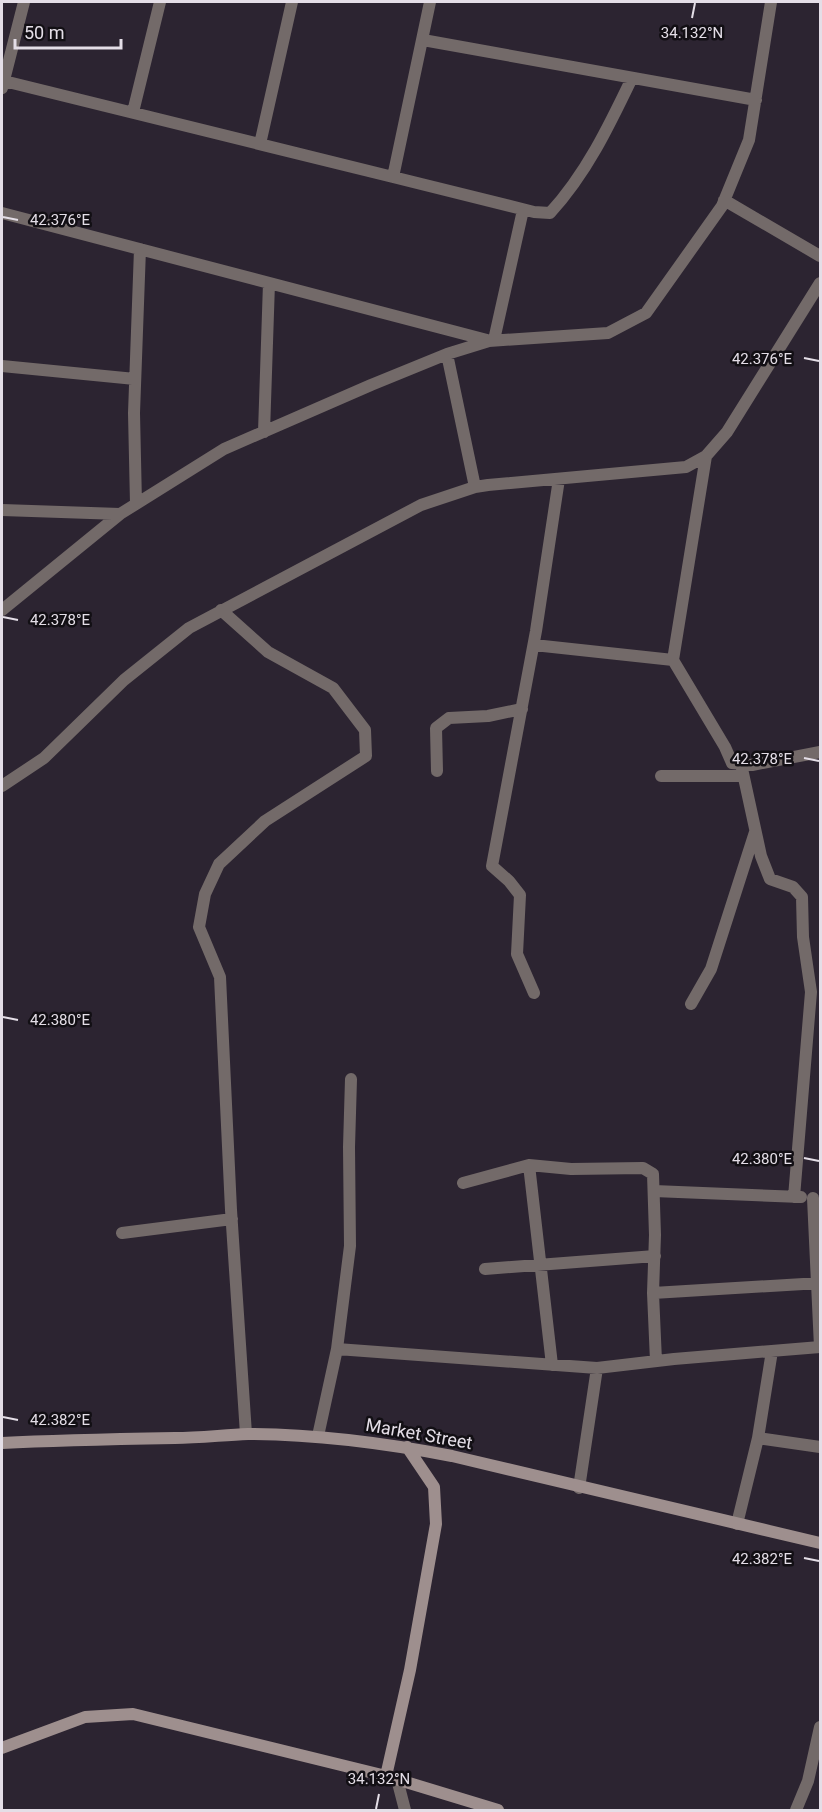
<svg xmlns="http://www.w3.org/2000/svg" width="822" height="1812" font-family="Roboto,sans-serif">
<rect width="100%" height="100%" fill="#2c2431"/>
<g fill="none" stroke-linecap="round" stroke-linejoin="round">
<path stroke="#736a69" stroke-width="12" d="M423 40 756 100
M4 81 393 177 430 2
M2 88 24 2
M133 112 160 2
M260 144 292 2
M393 177 534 212 550 213C586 174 609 126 632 78
M724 200 820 256
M2 213 487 340
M494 340 523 210
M447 354 475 487
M2 366 135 379
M264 432 269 283
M706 456 673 660 725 747 732 763 752 765 820 752
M136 504 134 413 140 249
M2 510 120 514
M2 610 120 514 224 449 371 385 447 354 489 341 608 333 646 313 722 206 749 140 771 2
M221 610 268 652 333 688 365 730 366 756 265 821 219 864 205 894 199 927 220 977 231 1210 246 1434
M534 645 673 660
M741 764 761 856 770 879 793 887 802 897 803 937 811 992 794 1197
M437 771 436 728 449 718 488 716 522 709
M661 776H743
M2 786 44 758 124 680 189 628 421 505 475 487 488 485 686 467 706 456 727 432 820 283
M534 993 517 954 520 895 509 881 492 866 536 631 559 479
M691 1004 711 969 755 832
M529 1165 552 1365
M463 1183 529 1165 571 1169 643 1168 653 1174 655 1235 653 1293 656 1361
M654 1191 801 1197
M122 1233 232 1219
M485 1269 655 1256
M653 1293 820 1283
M337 1349 350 1246 349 1147 351 1079
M318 1436 337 1349 597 1368 674 1359 820 1347 813 1198
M758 1438 820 1447
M579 1488 597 1368
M737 1524 758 1438 772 1351
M397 1779 405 1810
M796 1810 808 1781 820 1727"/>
<path stroke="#9e8f8e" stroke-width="12" d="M2 1443C59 1440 117 1439 175 1438 199 1438 223 1435 248 1434 316 1434 384 1443 452 1456L820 1543
M2 1748 85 1717 133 1714 386 1776 498 1810
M386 1776 410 1670 436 1524 434 1487 407 1447"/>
</g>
<path fill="none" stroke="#e4dee7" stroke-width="2" d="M692 18 695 3M3 217 18 220M804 358 819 361M3 617 18 620M804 758 819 761M3 1017 18 1020M804 1158 819 1161M3 1417 18 1420M804 1558 819 1561M376 1809 379 1794"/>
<g text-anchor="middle" stroke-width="5" stroke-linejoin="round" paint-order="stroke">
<g font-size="18" fill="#e4dee7" stroke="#120f14">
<text transform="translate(419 1434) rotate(10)" y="6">Market Street</text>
</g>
</g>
<g font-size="15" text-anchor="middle" fill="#e4dee7" stroke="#120f14" stroke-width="5" stroke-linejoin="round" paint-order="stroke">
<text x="692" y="38">34.132°N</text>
<text x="60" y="225">42.376°E</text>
<text x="762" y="364">42.376°E</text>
<text x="60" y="625">42.378°E</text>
<text x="762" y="764">42.378°E</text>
<text x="60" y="1025">42.380°E</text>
<text x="762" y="1164">42.380°E</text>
<text x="60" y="1425">42.382°E</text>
<text x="762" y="1564">42.382°E</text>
<text x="379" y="1784">34.132°N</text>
</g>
<rect width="822" height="1812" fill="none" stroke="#e4dee7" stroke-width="6"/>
<path d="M15 39v9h106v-9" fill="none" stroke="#e4dee7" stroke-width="3"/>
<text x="24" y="39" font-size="18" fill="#e4dee7" stroke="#120f14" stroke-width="4.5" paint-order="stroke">50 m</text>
</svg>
